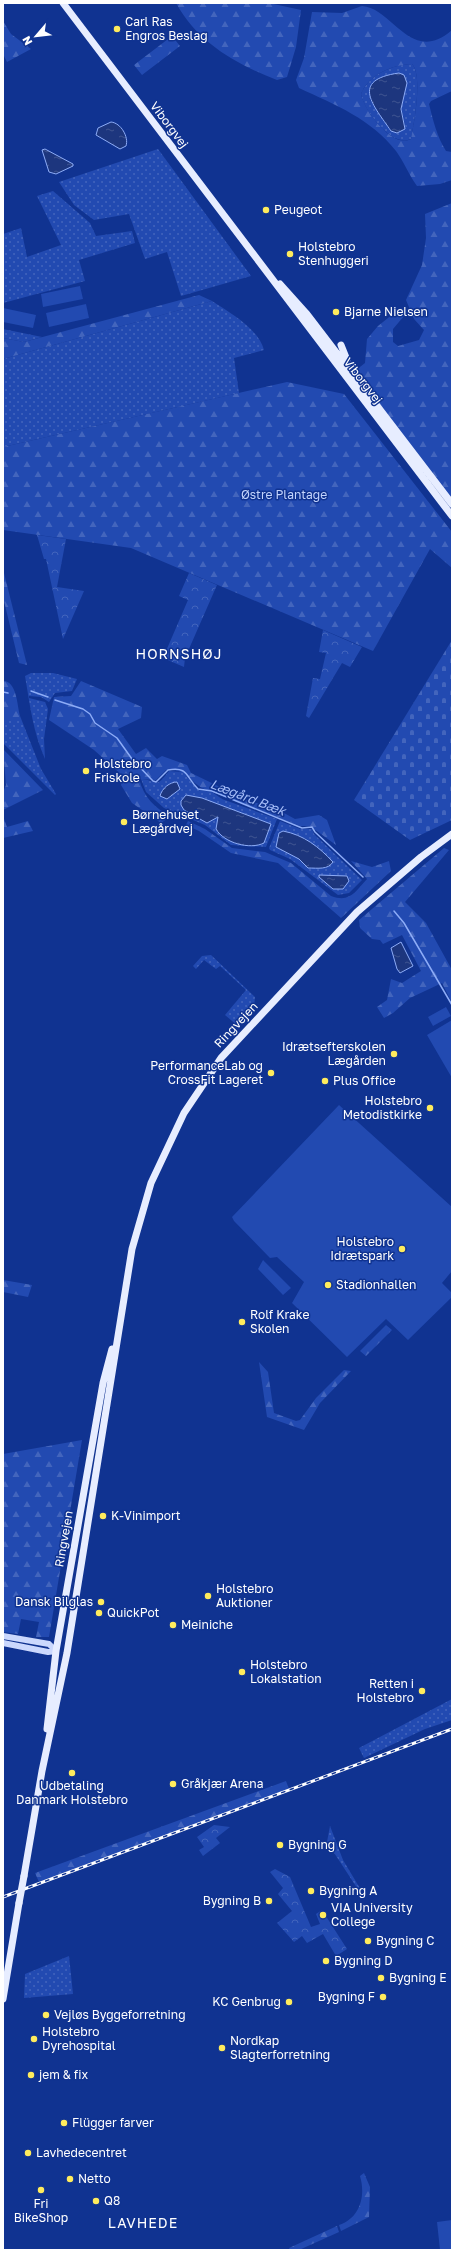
<svg xmlns="http://www.w3.org/2000/svg" width="455" height="2253" font-family="'Golos Text',sans-serif">
<defs>
<pattern id="grass-dots" width="8" height="8" patternUnits="userSpaceOnUse"><rect width="8" height="8" fill="#224ab1"/><path d="M2 2h.1M6 6h.1" fill="none" stroke="#4365bd" stroke-width="1.8" stroke-linecap="round"/></pattern>
<pattern id="forest-firs" width="22" height="20" patternUnits="userSpaceOnUse"><rect width="22" height="20" fill="#224ab1"/><path d="M5 1l3.5 6h-7zM16 11l3.5 6h-7z" fill="#4365bd"/></pattern>
<pattern id="cemetery-stones" width="16" height="16" patternUnits="userSpaceOnUse"><rect width="16" height="16" fill="#224ab1"/><path d="M2 7V4a2 2 0 0 1 4 0v3zM10 15v-3a2 2 0 0 1 4 0v3z" fill="#4365bd"/></pattern>
<pattern id="park-crowns" width="20" height="18" patternUnits="userSpaceOnUse"><rect width="20" height="18" fill="#224ab1"/><path d="M2 6a3 3 0 1 1 6 0M12 15a3 3 0 1 1 6 0" fill="none" stroke="#4365bd"/></pattern>
<pattern id="water-ripples" width="26" height="14" patternUnits="userSpaceOnUse"><rect width="26" height="14" fill="#1d367e"/><path d="M2 4q2-2 4 0t4 0M15 11q2-2 4 0t4 0" fill="none" stroke="#3f5491"/></pattern>
</defs>
<rect width="100%" height="100%" fill="#103391"/>
<path fill="url(#grass-dots)" fill-rule="evenodd" d="M412 64C423 75 414 124 411 139 392 148 364 111 361 94 369 74 392 65 412 64ZM369 98 401 106 405 125 391 131Z
M158 149 251 276 181 296 167 252 145 259 129 214 94 220 74 205 59 182Z
M53 191 90 223 96 236 132 231 135 243 79 260 85 281 3 303V234L21 228 27 257 61 245 37 196Z
M212 301C230 313 258 328 264 350L234 358 239 393 3 447V359Z
M3 329 42 337 24 342 3 338Z
M31 673H53L77 679 72 691 55 693 49 702 41 697 29 696V698L45 702 48 709 44 739 45 759C33 732 30 705 25 676Z
M20 716 41 769 56 794 55 795 3 743V722Z
M169 771 183 772 198 790 212 792 222 799 277 819 266 847 231 845 205 825 164 808 146 792 141 779C157 780 155 790 169 771ZM202 798 271 824 216 829 219 818 211 819Z
M280 821 300 829H312L314 834 362 880 349 893 338 895 290 859 270 850 269 848ZM283 831 307 839 302 863 299 859Z
M211 955 255 997 254 1006 238 1026 225 1015 246 990 220 966 216 969 204 960 196 969 193 966 202 956Z
M452 1699V1720L425 1729 364 1758 359 1748Z
M330 1826 343 1860 361 1890V1894L327 1842Z
M69 1956 73 1994 24 1998 25 1974Z"/>
<path fill="url(#forest-firs)" fill-rule="evenodd" d="M176 3H269L301 10 296 47 287 77 277 80C236 64 198 43 176 3Z
M362 6C393 8 411 66 452 30V91L431 101 429 104C433 120 437 137 446 151L452 152V180L440 184 417 186C409 175 404 162 396 151 371 119 336 105 299 88L296 80 304 58 312 12 342 13ZM412 64C423 75 414 124 411 139 392 149 364 110 361 94 369 74 392 65 412 64Z
M3 21 11 34 31 49 7 62 3 54Z
M172 36 180 46 142 75 134 65Z
M452 203V501L355 371 365 363 367 339 378 326 398 310 404 316 393 329V342L398 346 419 340 424 330 414 319 406 300 422 265 426 238 425 214Z
M199 295 212 301 3 359V338L24 342Z
M287 382 344 394 452 532V568L430 549 373 651 131 548 3 530V447Z
M3 569 27 665 19 663 3 597Z
M3 681C17 681 17 705 20 716L16 719 3 722Z
M81 681 142 707 141 718 118 729 136 754 146 748 157 759 162 756 187 765 191 773 251 802 271 806 295 819 319 815 327 820 336 845 310 826H300L202 788C186 778 188 769 166 770L156 780 139 779C144 797 154 808 171 816L161 823 132 803 121 785 123 776 94 750 49 720 54 697 71 696Z
M3 749 43 790 3 810V792L6 785Z
M3 816 7 827 28 821 33 831 3 838Z
M188 821 205 829 232 848 265 852 291 863 331 896C350 903 355 892 367 879L351 861 372 867 389 861 391 871 341 918 278 863 231 853 199 831 186 825Z
M444 848 449 850 405 902 426 923 452 970V1003L442 983 410 998 393 1013 384 1018 377 1007 387 1000 391 979 402 983 421 971 402 935 383 944 380 940 372 939 360 928 359 920Z
M3 1280 32 1285 28 1297 3 1292Z
M386 1325 392 1330 366 1356 360 1351Z
M259 1362 268 1372 274 1413 296 1421 300 1420 316 1398 344 1370 351 1371 320 1403 304 1430 267 1417Z
M82 1440 49 1637H36L39 1622 21 1619 18 1634 3 1632V1454Z
M286 1781 289 1789 39 1882 35 1873Z
M364 2173 370 2187 369 2217 341 2231 339 2225C360 2218 366 2196 360 2176Z
M337 2226 339 2232 299 2250H290L289 2248Z"/>
<path fill="url(#cemetery-stones)" d="M452 640V820L410 840 354 800Z"/>
<path fill="url(#park-crowns)" d="M37 535 66 539 57 587 84 591 63 639 46 559H44Z
M189 573 217 585 185 658 184 667 163 658 188 600 179 596Z
M323 630 362 647 350 667 342 663 309 718 306 716 313 678 320 679 326 653 319 652Z
M214 1825 230 1827 216 1838 220 1843 203 1856 199 1850 204 1847 197 1837Z
M275 1869 290 1877 311 1927 320 1924 316 1914 322 1910 347 1949 336 1956 323 1934 307 1943 302 1936 294 1942 277 1923 292 1911 278 1894 283 1888 270 1872Z"/>
<path fill="#224ab1" d="M80 286 83 299 43 307 41 294Z
M86 304 89 318 49 327 46 313Z
M3 308 36 315 33 328 3 322Z
M446 1007 451 1016 433 1026 428 1017Z
M452 1020V1078L427 1035Z
M339 1105 452 1207V1271L442 1283 452 1293V1297L408 1340 386 1319 347 1357 292 1303 304 1282 277 1257 270 1258 234 1221 232 1217Z
M263 1260 291 1288 283 1295 258 1269Z
M452 2220V2250H440L437 2222Z"/>
<path fill="url(#water-ripples)" stroke="#8dacf7" d="M399 73 404 75 407 83 401 109 405 129 397 133 391 131C374 106 349 80 399 73Z
M111 122C121 123 129 137 126 146L120 149 96 135 98 128Z
M45 149 73 164V166L56 174 49 172 42 150Z
M177 782 180 789 167 799 160 796C162 788 170 782 177 782Z
M186 795 202 798 271 824 264 843C250 850 224 843 216 829L218 817 207 823 184 810 181 805V801Z
M283 831C304 835 319 847 333 862 328 870 318 868 308 868L299 859 276 847 279 833Z
M319 875 347 876 349 881 343 889H333L319 877Z
M401 942 413 966 400 973 397 969 391 948Z"/>
<g fill="none" stroke-linecap="round" stroke-linejoin="round">
<path stroke="#8dacf7" stroke-width="1.5" d="M31 691 48 697
M3 692 8 693
M55 700 83 709 90 714 95 723 117 738 132 759 153 781 156 782 168 770C188 766 186 777 198 789L212 791 302 828 312 827 315 832 363 877
M394 911 404 923 452 1005"/>
<path stroke="#cbd8fd" stroke-width="6" d="M3 1636 49 1644 56 1651
M3 1643 48 1652 56 1651"/>
<path stroke="#e7edff" stroke-width="7" d="M63 3 452 516
M280 284 306 313 452 504
M341 345 347 360
M47 1729 56 1651 103 1383 112 1349
M24 1876 42 1771 67 1653 132 1249 151 1183 184 1113 221 1058 357 912 421 857 452 834
M3 1999 19 1903"/>
<defs>
<path id="rail" d="M3 1897 452 1729"/>
</defs>
<use href="#rail" stroke="#fff" stroke-width="3"/>
<use href="#rail" stroke="#103391" stroke-width="1.5" stroke-dasharray="4.5" stroke-linecap="butt"/>
<path stroke="#e7edff" stroke-width="7" d="M19 1903 24 1876"/>
</g>
<g fill="#ffec5d" stroke="#103391" stroke-width="1.5">
<circle cx="117" cy="29" r="4"/>
<circle cx="266" cy="210" r="4"/>
<circle cx="290" cy="254" r="4"/>
<circle cx="336" cy="312" r="4"/>
<circle cx="86" cy="771" r="4"/>
<circle cx="124" cy="822" r="4"/>
<circle cx="394" cy="1054" r="4"/>
<circle cx="271" cy="1073" r="4"/>
<circle cx="325" cy="1081" r="4"/>
<circle cx="430" cy="1108" r="4"/>
<circle cx="402" cy="1249" r="4"/>
<circle cx="328" cy="1285" r="4"/>
<circle cx="242" cy="1322" r="4"/>
<circle cx="103" cy="1516" r="4"/>
<circle cx="208" cy="1596" r="4"/>
<circle cx="101" cy="1602" r="4"/>
<circle cx="99" cy="1613" r="4"/>
<circle cx="173" cy="1625" r="4"/>
<circle cx="242" cy="1672" r="4"/>
<circle cx="422" cy="1691" r="4"/>
<circle cx="72" cy="1773" r="4"/>
<circle cx="173" cy="1784" r="4"/>
<circle cx="280" cy="1845" r="4"/>
<circle cx="311" cy="1891" r="4"/>
<circle cx="269" cy="1901" r="4"/>
<circle cx="323" cy="1915" r="4"/>
<circle cx="368" cy="1941" r="4"/>
<circle cx="326" cy="1961" r="4"/>
<circle cx="381" cy="1978" r="4"/>
<circle cx="383" cy="1997" r="4"/>
<circle cx="289" cy="2002" r="4"/>
<circle cx="46" cy="2015" r="4"/>
<circle cx="34" cy="2039" r="4"/>
<circle cx="222" cy="2048" r="4"/>
<circle cx="31" cy="2075" r="4"/>
<circle cx="64" cy="2123" r="4"/>
<circle cx="28" cy="2153" r="4"/>
<circle cx="70" cy="2179" r="4"/>
<circle cx="41" cy="2190" r="4"/>
<circle cx="96" cy="2201" r="4"/>
</g>
<g text-anchor="middle" stroke-width="3" stroke-linejoin="round" paint-order="stroke">
<g font-size="12" fill="#fff" stroke="#103391" text-anchor="start">
<text x="125" y="26">Carl Ras<tspan x="125" dy="14">Engros Beslag</tspan></text>
<text x="274" y="214">Peugeot</text>
<text x="298" y="251">Holstebro<tspan x="298" dy="14">Stenhuggeri</tspan></text>
<text x="344" y="316">Bjarne Nielsen</text>
<text x="94" y="768">Holstebro<tspan x="94" dy="14">Friskole</tspan></text>
<text x="132" y="819">Børnehuset<tspan x="132" dy="14">Lægårdvej</tspan></text>
<text x="386" y="1051" text-anchor="end">Idrætsefterskolen<tspan x="386" dy="14">Lægården</tspan></text>
<text x="263" y="1070" text-anchor="end">PerformanceLab og<tspan x="263" dy="14">CrossFit Lageret</tspan></text>
<text x="333" y="1085">Plus Office</text>
<text x="422" y="1105" text-anchor="end">Holstebro<tspan x="422" dy="14">Metodistkirke</tspan></text>
<text x="394" y="1246" text-anchor="end">Holstebro<tspan x="394" dy="14">Idrætspark</tspan></text>
<text x="336" y="1289">Stadionhallen</text>
<text x="250" y="1319">Rolf Krake<tspan x="250" dy="14">Skolen</tspan></text>
<text x="111" y="1520">K-Vinimport</text>
<text x="216" y="1593">Holstebro<tspan x="216" dy="14">Auktioner</tspan></text>
<text x="93" y="1606" text-anchor="end">Dansk Bilglas</text>
<text x="107" y="1617">QuickPot</text>
<text x="181" y="1629">Meiniche</text>
<text x="250" y="1669">Holstebro<tspan x="250" dy="14">Lokalstation</tspan></text>
<text x="414" y="1688" text-anchor="end">Retten i<tspan x="414" dy="14">Holstebro</tspan></text>
<text x="181" y="1788">Gråkjær Arena</text>
<text x="72" y="1790" text-anchor="middle">Udbetaling<tspan x="72" dy="14">Danmark Holstebro</tspan></text>
<text x="288" y="1849">Bygning G</text>
<text x="319" y="1895">Bygning A</text>
<text x="261" y="1905" text-anchor="end">Bygning B</text>
<text x="331" y="1912">VIA University<tspan x="331" dy="14">College</tspan></text>
<text x="376" y="1945">Bygning C</text>
<text x="334" y="1965">Bygning D</text>
<text x="389" y="1982">Bygning E</text>
<text x="375" y="2001" text-anchor="end">Bygning F</text>
<text x="281" y="2006" text-anchor="end">KC Genbrug</text>
<text x="54" y="2019">Vejløs Byggeforretning</text>
<text x="42" y="2036">Holstebro<tspan x="42" dy="14">Dyrehospital</tspan></text>
<text x="230" y="2045">Nordkap<tspan x="230" dy="14">Slagterforretning</tspan></text>
<text x="39" y="2079">jem &amp; fix</text>
<text x="72" y="2127">Flügger farver</text>
<text x="36" y="2157">Lavhedecentret</text>
<text x="78" y="2183">Netto</text>
<text x="104" y="2205">Q8</text>
<text x="41" y="2208" text-anchor="middle">Fri<tspan x="41" dy="14">BikeShop</tspan></text>
</g>
<g font-size="12" fill="#fff" stroke="#103391">
<text transform="translate(169 125) rotate(53)" y="4">Viborgvej</text>
<text transform="translate(363 381) rotate(52)" y="4">Viborgvej</text>
<text transform="translate(236 1025) rotate(-47)" y="4">Ringvejen</text>
<text transform="translate(64 1539) rotate(-80)" y="4">Ringvejen</text>
</g>
<g font-size="12" fill="#c3d4fd" stroke="#103391">
<text x="284" y="499">Østre Plantage</text>
</g>
<g font-size="13" font-style="italic" fill="#a7bffa" stroke="#103391">
<text transform="translate(248 797) rotate(21)" y="5">Lægård Bæk</text>
</g>
<g font-size="14" letter-spacing="1" fill="#fff" stroke="#103391">
<text x="179" y="659">HORNSHØJ</text>
<text x="143" y="2228">LAVHEDE</text>
</g>
</g>
<rect width="455" height="2253" fill="none" stroke="#ffffff" stroke-width="8"/>
<g transform="translate(36 36) rotate(242)" stroke="#103391" stroke-width="3" paint-order="stroke">
<path d="M0-3L7 15L0 10L-7 15Z" fill="#ffffff"/>
<text y="-6" font-size="11" font-weight="bold" text-anchor="middle" fill="#ffffff">N</text>
</g>
</svg>
